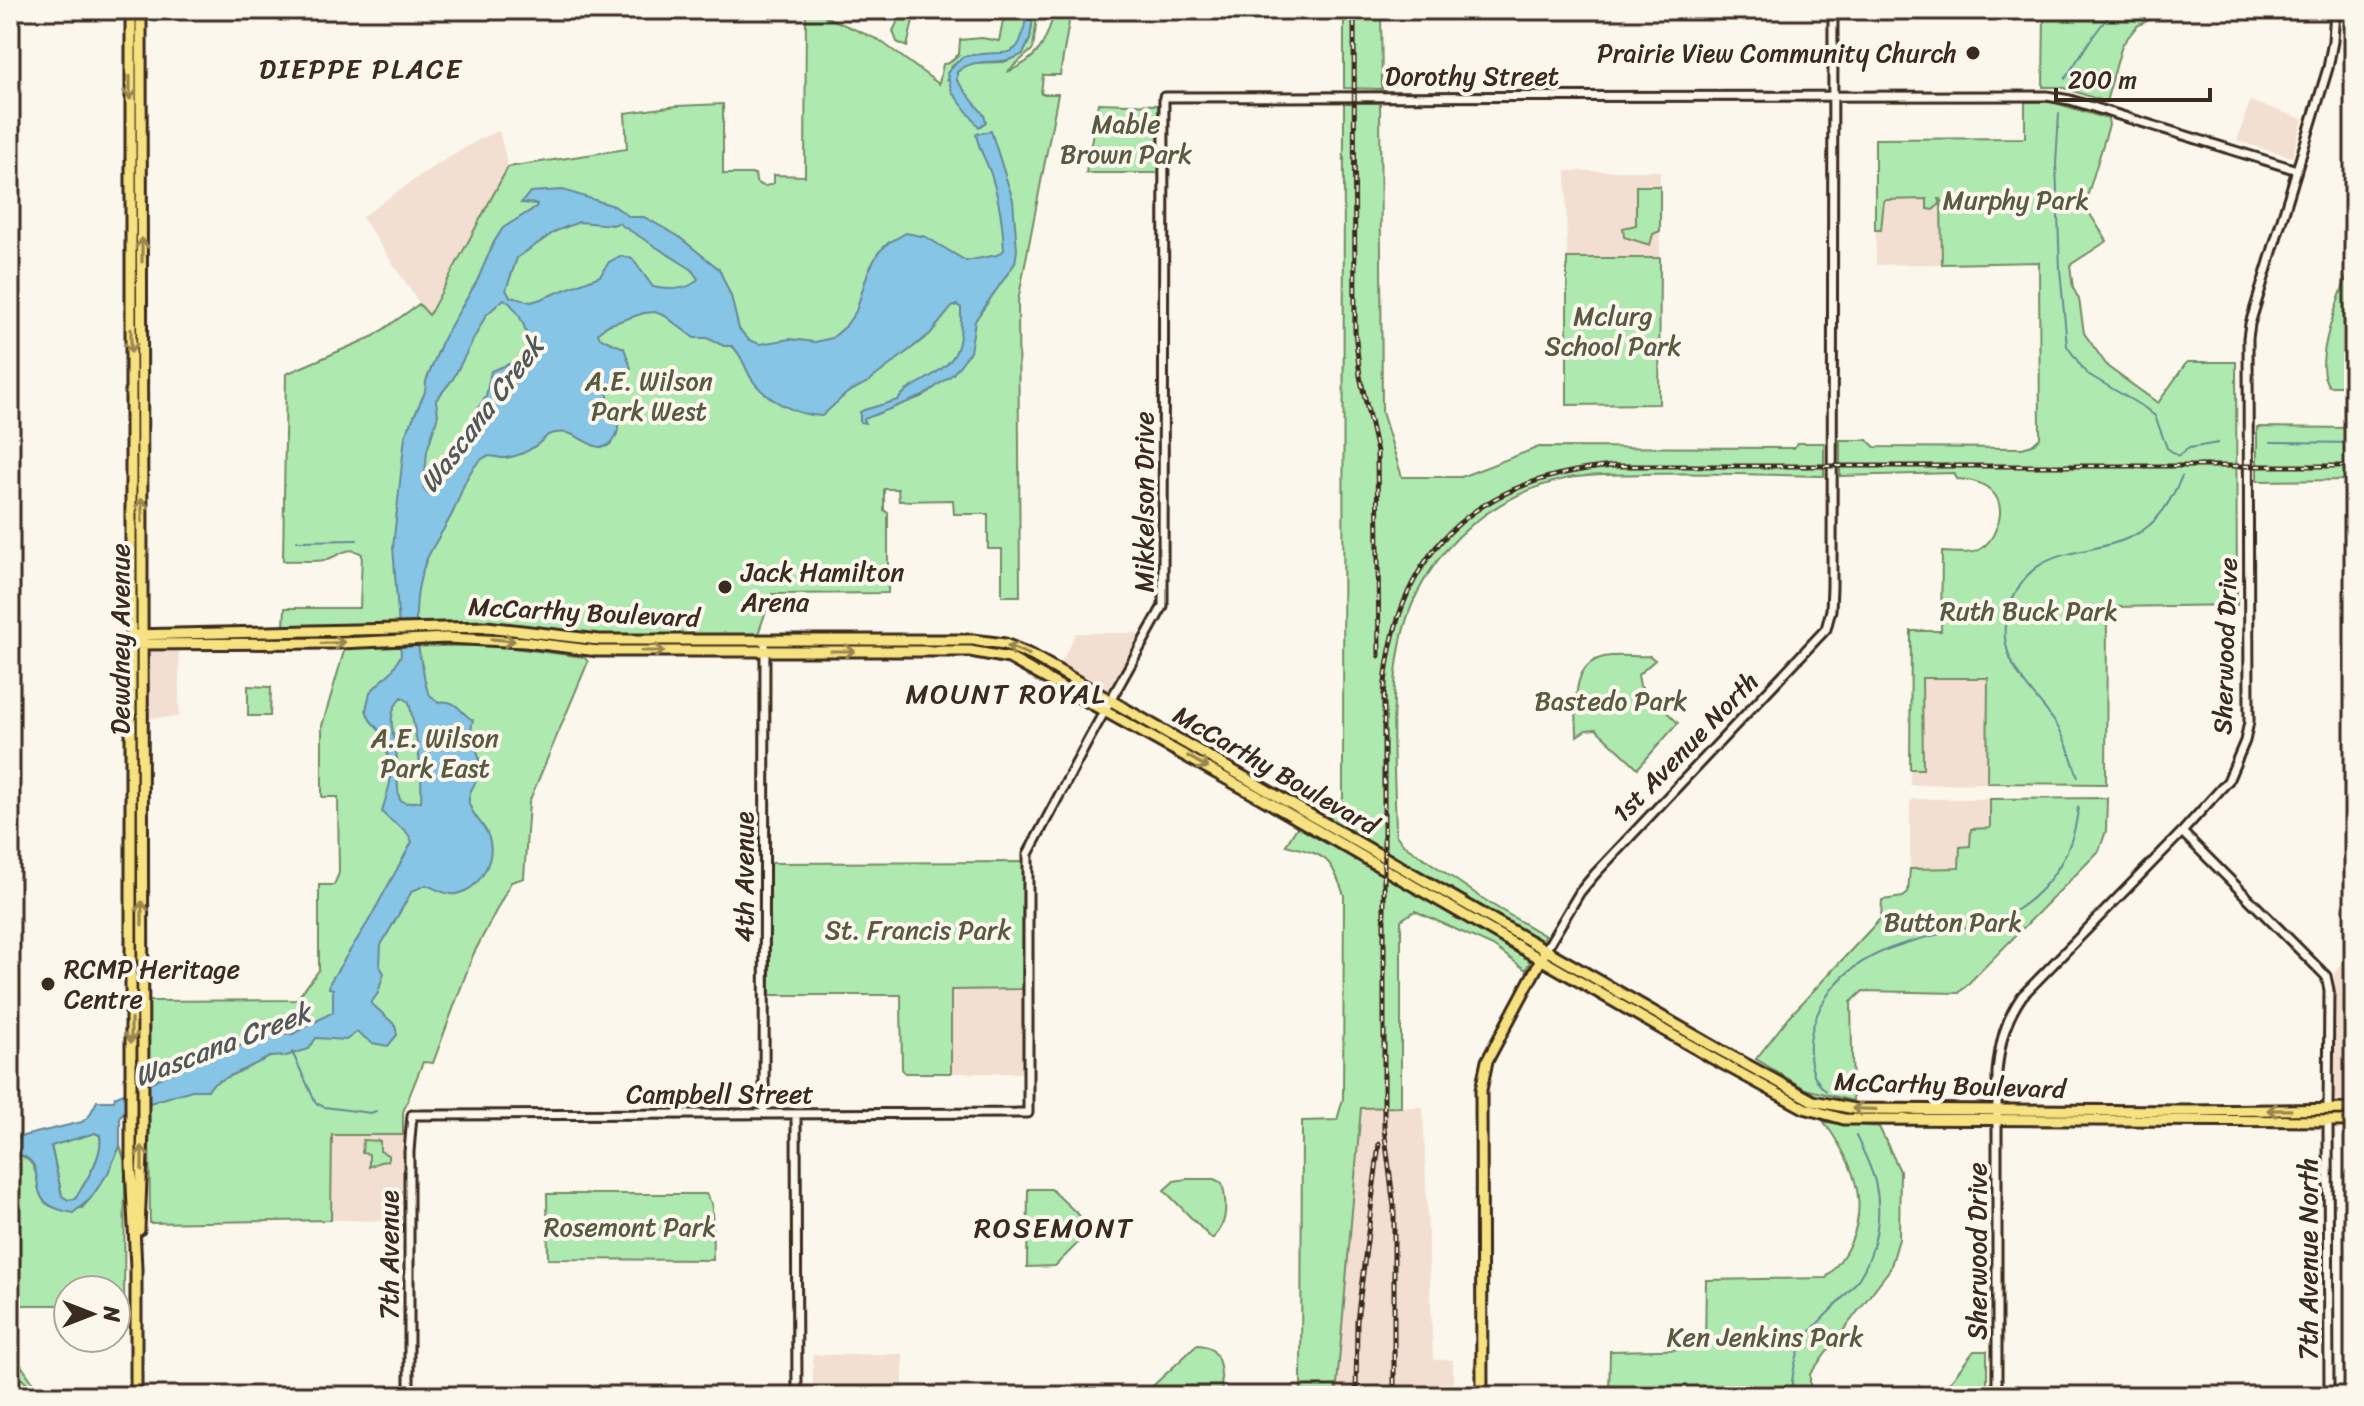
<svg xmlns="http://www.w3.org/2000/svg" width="2364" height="1406" font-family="Sriracha,sans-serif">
<rect width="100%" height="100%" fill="#fbf7ec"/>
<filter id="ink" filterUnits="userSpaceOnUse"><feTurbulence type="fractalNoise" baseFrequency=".0125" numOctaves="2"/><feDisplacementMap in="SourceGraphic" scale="16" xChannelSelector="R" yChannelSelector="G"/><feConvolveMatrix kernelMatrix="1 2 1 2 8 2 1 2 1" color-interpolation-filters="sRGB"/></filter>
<g filter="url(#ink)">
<path fill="#f2dfd1" d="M2250 101 2303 119 2292 157 2237 141Z
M499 131 508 167 427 315 362 217 431 168 480 139Z
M1566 171H1660V258H1567Z
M1941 199 1942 264 1876 265 1875 200Z
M1076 633H1135L1140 635 1107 692 1060 665Z
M148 650H179V717L147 718Z
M1911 678H1988L1987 783 1910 785Z
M1913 799H1990V829L1970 846 1960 847 1959 868 1910 869V803Z
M2354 952V1104H2340L2334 1098V973Z
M951 989H1022L1023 1073H951Z
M1361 1107H1423L1433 1360H1453V1396H1336Z
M331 1135H403L402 1221 331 1220Z
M903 1354V1396H813V1355Z"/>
<path fill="#aeeaaf" stroke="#748a66" stroke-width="2" d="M806 10H811L879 40 939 84 943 64 949 63 959 54 960 40 982 38 999 41 1003 21 1016 10H1027C1026 20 1026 33 1022 42 1006 71 953 38 947 79L961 86 957 80V72L969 63 1004 62 1023 54 1030 39 1034 10H1038L1033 49 1007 72C1040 59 1046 42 1055 10H1071L1060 75H1043L1041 94H1058L1018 301 1020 596H1002V549H988V514H954L953 500 899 501 898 489H884V510L888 513V593L772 594 758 634H591L494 623 284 627 285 608H360L362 554C347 544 339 557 324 560 311 562 296 560 283 561L286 374 374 336 419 304 429 315 508 167 627 149 625 113 677 106 723 104V174H755L756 182C762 187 767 187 774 183V175L805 176Z
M903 10H920L914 16 907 47 897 42 893 31Z
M1344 10H1381L1382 89 1344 88Z
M2053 10H2168L2137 26 2122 45 2106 102 2061 87H2043L2044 13Z
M2025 102H2052L2108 119 2109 125 2087 197 2088 211 2107 241 2070 265 2073 288 2079 299 2084 333 2108 367 2158 403 2187 362H2236L2237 605 2112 607 2107 611 2106 784 1987 783 1988 678H1922L1923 769H1910L1911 631H1941L1942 552C1953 552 1970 555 1979 550 1987 545 1992 539 1995 531 2010 499 1989 480 1957 479L1954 473 1840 476V440H1867L1875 447 2022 448 2032 445 2040 438 2039 262 1942 264 1941 199H1938L1940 204 1933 210 1927 209V199L1884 200 1881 230H1875V139L2025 138Z
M1098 103 1158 105 1159 173H1086Z
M1344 103H1380L1382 412 1402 477H1461L1539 447 1794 448 1797 443H1824V476C1763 475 1703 472 1642 474 1618 475 1593 474 1569 478 1521 488 1478 513 1446 550 1423 577 1408 606 1401 641 1388 704 1395 771 1396 835L1403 844 1491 904 1545 936 1543 940H1538L1516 928 1328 817 1343 798Z
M1636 186H1660V231L1653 234 1650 245 1624 237 1623 228 1636 225Z
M1567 258H1660L1659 404 1567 405Z
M2350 267H2354V386H2329C2310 365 2342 292 2350 267Z
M2257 427 2354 428V480L2257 481Z
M489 645 584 657 588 662 529 802 524 878 511 882 473 955 433 1063 423 1062 403 1112V1135H332L331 1220 150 1223 148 1001 296 1000 319 970V885H334L339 873 338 797H322V726L345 648Z
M1650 656 1655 660 1638 675 1640 686 1678 723 1638 768 1596 729 1586 730 1577 736C1577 710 1568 665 1604 657 1618 654 1635 657 1650 656Z
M248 686 271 687 270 716H248Z
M2107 798 2106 831 2099 851 1959 993 1863 991 1851 1002 1853 1101 1805 1089 1756 1059 1789 1017 1881 918 1882 900 1903 897 1908 893 1910 869 1959 868 1960 847 1970 846 1971 829 1990 828V799Z
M1299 824 1447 907 1530 961 1526 970 1493 946 1415 911 1401 920V1107L1361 1108 1336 1396H1301L1302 1121 1337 1120 1343 1099 1344 895C1329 854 1326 856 1286 845Z
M1023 862 1022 989 951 990V1073H905L902 1069 901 995H770V863Z
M1824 1122 1879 1127 1900 1171 1899 1239 1890 1269 1810 1374V1396H1609L1610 1351 1705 1349 1706 1280 1826 1278C1875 1226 1864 1176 1824 1122Z
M95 1133 100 1136C104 1156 85 1182 75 1199L68 1200 62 1196 51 1145Z
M363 1140 380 1141V1151L388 1155V1161L380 1162 369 1167V1154L362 1153Z
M120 1146 125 1162 124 1305H116V1290H68V1305H21L19 1328 10 1349V1152C62 1162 10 1217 82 1208 99 1190 110 1169 120 1146Z
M1187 1179H1214L1222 1183C1227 1202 1228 1225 1212 1239L1164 1190 1174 1181Z
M1028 1189H1051L1084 1220 1087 1234 1055 1266 1027 1267Z
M547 1194H706L712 1204 713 1260 548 1259Z
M1197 1345C1224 1345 1221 1376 1222 1396H1142Z
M10 1349 38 1390H87L88 1396H31L28 1385 10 1367Z
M1974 1351H1987V1396H1939Z"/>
<path fill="#86c5e6" stroke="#688796" stroke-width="2" fill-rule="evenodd" d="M1027 10H1034L1030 39 1023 54C999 68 976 55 957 72V81L984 115 986 122 979 127 952 92 947 73 962 57C1007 46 1020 70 1027 10Z
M991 131 1013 200 1017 250 1015 263 975 321 970 352 953 374 923 396 864 419 865 423 860 422V412L864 410 898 400C904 390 913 387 923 381 960 360 961 348 961 308L957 305 952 307 930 334 868 382 847 393 822 416C797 416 764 399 751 378 744 366 742 355 732 346H724L707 338H694L665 316 655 312 644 313 608 325 598 333 600 338 624 348 631 368C578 399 636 413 612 442 600 457 581 435 567 433 561 432 554 433 548 435 536 447 524 455 506 458 498 459 490 453 482 459 465 473 462 493 453 512 445 529 433 544 426 561 412 595 414 636 423 670 426 684 425 694 438 702 459 699 459 713 473 720 467 737 481 750 480 768 480 781 467 789 469 803 471 815 484 824 488 835 497 858 481 889 456 894 447 896 435 888 426 885L412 891 381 945 380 966 384 973 378 993 371 1003 395 1025 397 1035 388 1046 372 1043 357 1032 346 1040 316 1038 309 1049 286 1056 270 1057 213 1084 208 1090H192L127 1110 120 1116V1146L108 1173 90 1199 73 1213C10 1202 62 1162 10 1152V1139L82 1122 89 1116 97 1101H114L115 1097 121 1094C139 1090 156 1079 173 1072 195 1063 274 1029 293 1034L333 1012V989L329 988 330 982 368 922 412 842C407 826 393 826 382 812L390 783 389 763 384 736 370 720 366 710 370 692 392 671 401 655 393 547 405 436 425 392 426 381 444 337 477 281 494 242 503 228 536 207 537 204 521 203 530 192 563 190 614 206 630 217H644L678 236 719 269 731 296 739 329 749 340 760 344 790 339 815 342 832 338 845 327 856 311 868 272 878 253 888 243 906 233 926 237 966 261 997 255 1004 250C1003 227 1000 203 993 181 989 164 979 152 976 134ZM579 222 613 225 618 223 691 269 698 279C689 291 667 290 653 287L632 258 620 256 609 262 600 276 538 300 531 302 510 297 506 290 517 258 556 231ZM504 299C520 309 532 338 527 357L491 371 486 396 473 416 470 433 445 457 435 488 428 494 424 489 427 451 438 415 436 400 453 379 486 315ZM402 697 409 702C416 734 423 769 421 801L406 803 400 800C396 787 398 773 397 760 396 738 383 715 402 697ZM95 1133 100 1135C104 1156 85 1182 75 1199L68 1200 62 1196 51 1146Z"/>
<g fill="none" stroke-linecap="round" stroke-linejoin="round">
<path stroke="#688796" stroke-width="2" d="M2065 79 2091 39 2113 10
M2059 114 2056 163 2060 269 2067 346 2086 373 2145 408 2155 416 2167 448 2178 456 2189 448 2218 443
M2271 442 2354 443
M297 541 357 540
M2078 777C2071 757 2066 738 2054 721 2036 695 2012 676 2006 644 2003 631 2006 615 2011 603 2034 542 2086 559 2133 536 2158 524 2171 501 2182 476
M292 1052 316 1103 324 1107 371 1113 376 1111
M1826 1091C1811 1078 1809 1061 1810 1041 1812 1025 1818 1010 1827 996 1857 949 1916 940 1966 928 1982 924 1998 920 2013 912 2050 890 2075 850 2078 807
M1791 1396C1794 1335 1811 1333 1848 1292 1874 1265 1884 1218 1875 1182 1871 1166 1863 1151 1856 1136"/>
<defs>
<path id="minor" d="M2182 832 2326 976 2329 990 2328 1108
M1545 951 1580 892 1595 874 1826 629 1831 610 1832 587 1833 10
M764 1114 765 640
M796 1114 797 1396
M2328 1121 2329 1396
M409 1396V1152L412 1115 1028 1113V854L1089 739 1163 606 1164 97 2047 96 2070 100 2297 170
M1997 1396V1072C2000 1042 2005 1021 2022 996L2182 832 2228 781 2245 741 2249 722 2248 338 2250 324 2328 68 2333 41 2335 10"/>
<path id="major" d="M131 10V1164L136 1268V1396
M131 635 487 627 599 640H973L1005 644 1033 656 1720 1050 1813 1101 1855 1109 2188 1111 2354 1109
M131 644 341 643 447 638 525 642 598 651H970L1009 658 1261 798 1714 1059 1804 1108 1844 1119 2354 1121
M139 1230 143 1129 141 10
M1482 1396 1481 1090 1487 1061 1544 954"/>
</defs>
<use href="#minor" stroke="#3b2a1e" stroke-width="13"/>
<use href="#major" stroke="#3b2a1e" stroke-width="15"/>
<use href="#minor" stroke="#fbf7ec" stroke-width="7"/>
<use href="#major" stroke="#f7e281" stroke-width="9"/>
<defs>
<path id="rail" d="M1354 10 1355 332 1360 376 1377 452 1379 656
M1356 1396 1357 1321 1379 1144
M1394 1396V1207L1384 1128V695C1394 554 1473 478 1613 466H2354"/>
</defs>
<use href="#rail" stroke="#3b2a1e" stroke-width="5"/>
<use href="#rail" stroke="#fbf7ec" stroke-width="2" stroke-dasharray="6" stroke-linecap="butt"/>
</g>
<defs><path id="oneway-shaft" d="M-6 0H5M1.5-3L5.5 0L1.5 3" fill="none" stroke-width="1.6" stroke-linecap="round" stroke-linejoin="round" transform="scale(2)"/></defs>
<g stroke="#998650">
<use href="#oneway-shaft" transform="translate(130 88) rotate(90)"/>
<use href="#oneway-shaft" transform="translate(142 250) rotate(-90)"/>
<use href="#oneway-shaft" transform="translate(131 341) rotate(90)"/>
<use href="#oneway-shaft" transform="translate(142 510) rotate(-90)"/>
<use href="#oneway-shaft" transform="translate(503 640) rotate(5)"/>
<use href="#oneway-shaft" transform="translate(333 643) rotate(-2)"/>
<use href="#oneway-shaft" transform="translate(1018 650) rotate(-158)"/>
<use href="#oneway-shaft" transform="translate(653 651)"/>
<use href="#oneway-shaft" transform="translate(843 651)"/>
<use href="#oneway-shaft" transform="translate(1198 762) rotate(30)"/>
<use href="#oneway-shaft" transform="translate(142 913) rotate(-90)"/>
<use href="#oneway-shaft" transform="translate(131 1031) rotate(90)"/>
<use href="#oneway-shaft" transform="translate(1864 1109) rotate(-178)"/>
<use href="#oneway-shaft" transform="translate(2279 1110) rotate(179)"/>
<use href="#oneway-shaft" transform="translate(142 1158) rotate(-90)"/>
</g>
</g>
<g fill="#3b2a1e" stroke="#fbf7ec" stroke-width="3">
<circle cx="1973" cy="53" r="8"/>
<circle cx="725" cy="587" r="8"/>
<circle cx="48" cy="984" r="8"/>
</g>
<g text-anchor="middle" stroke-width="8" stroke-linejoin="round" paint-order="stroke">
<g font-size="26" fill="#3b2a1e" stroke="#fbf7ec" text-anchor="start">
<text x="1957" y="62" text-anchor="end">Prairie View Community Church</text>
<text x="741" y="581">Jack Hamilton<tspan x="741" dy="30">Arena</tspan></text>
<text x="64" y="978">RCMP Heritage<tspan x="64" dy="30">Centre</tspan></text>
</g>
<g font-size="26" fill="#3b2a1e" stroke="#fbf7ec">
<text x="1472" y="85">Dorothy Street</text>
<text transform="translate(1144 502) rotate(-90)" y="9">Mikkelson Drive</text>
<text transform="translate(584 612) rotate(3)" y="9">McCarthy Boulevard</text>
<text transform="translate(120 639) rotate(-90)" y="9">Dewdney Avenue</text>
<text transform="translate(2225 646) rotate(-88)" y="9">Sherwood Drive</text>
<text transform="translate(1685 747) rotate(-46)" y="9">1st Avenue North</text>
<text transform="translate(1276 770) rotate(30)" y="9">McCarthy Boulevard</text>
<text transform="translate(744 877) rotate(-90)" y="9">4th Avenue</text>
<text transform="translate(1950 1085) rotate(2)" y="9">McCarthy Boulevard</text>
<text x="720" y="1103">Campbell Street</text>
<text transform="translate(1977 1251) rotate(-90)" y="9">Sherwood Drive</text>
<text transform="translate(389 1255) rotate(-90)" y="9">7th Avenue</text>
<text transform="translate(2308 1259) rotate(-90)" y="9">7th Avenue North</text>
</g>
<g font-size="26" fill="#585a42" stroke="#fbf7ec">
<text x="1126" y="133">Mable<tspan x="1126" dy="30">Brown Park</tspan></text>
<text x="2016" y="209">Murphy Park</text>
<text x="1613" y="325">Mclurg<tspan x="1613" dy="30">School Park</tspan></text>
<text x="649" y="390">A.E. Wilson<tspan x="649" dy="30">Park West</tspan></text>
<text x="2029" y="620">Ruth Buck Park</text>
<text x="1611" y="710">Bastedo Park</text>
<text x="435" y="747">A.E. Wilson<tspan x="435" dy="30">Park East</tspan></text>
<text x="1953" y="931">Button Park</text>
<text x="918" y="939">St. Francis Park</text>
<text x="630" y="1236">Rosemont Park</text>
<text x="1765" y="1346">Ken Jenkins Park</text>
</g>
<g font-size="28" letter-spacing="2" fill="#3b2a1e" stroke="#fbf7ec">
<text x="361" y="78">DIEPPE PLACE</text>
<text x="1006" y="703">MOUNT ROYAL</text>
<text x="1054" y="1237">ROSEMONT</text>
</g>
<g font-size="28" font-style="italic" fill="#52585a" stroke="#fbf7ec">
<text transform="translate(481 414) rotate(-53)" y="10">Wascana Creek</text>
<text transform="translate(222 1044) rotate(-21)" y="10">Wascana Creek</text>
</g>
</g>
<rect width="2364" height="1406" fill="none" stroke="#fbf7ec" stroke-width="40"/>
<rect x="20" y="20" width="2324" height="1366" fill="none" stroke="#3b2a1e" stroke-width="3" filter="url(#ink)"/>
<g transform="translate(92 1314) rotate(90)"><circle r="38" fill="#fbf7ec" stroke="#aea59a" stroke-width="2"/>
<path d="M0-6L14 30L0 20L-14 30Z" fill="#3b2a1e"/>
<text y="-12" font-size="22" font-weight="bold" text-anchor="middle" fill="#3b2a1e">N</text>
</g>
<path d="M2056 88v12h154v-12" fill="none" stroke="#3b2a1e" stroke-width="4"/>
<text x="2068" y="88" font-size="24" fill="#3b2a1e" stroke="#fbf7ec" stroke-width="6" paint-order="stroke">200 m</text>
</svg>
